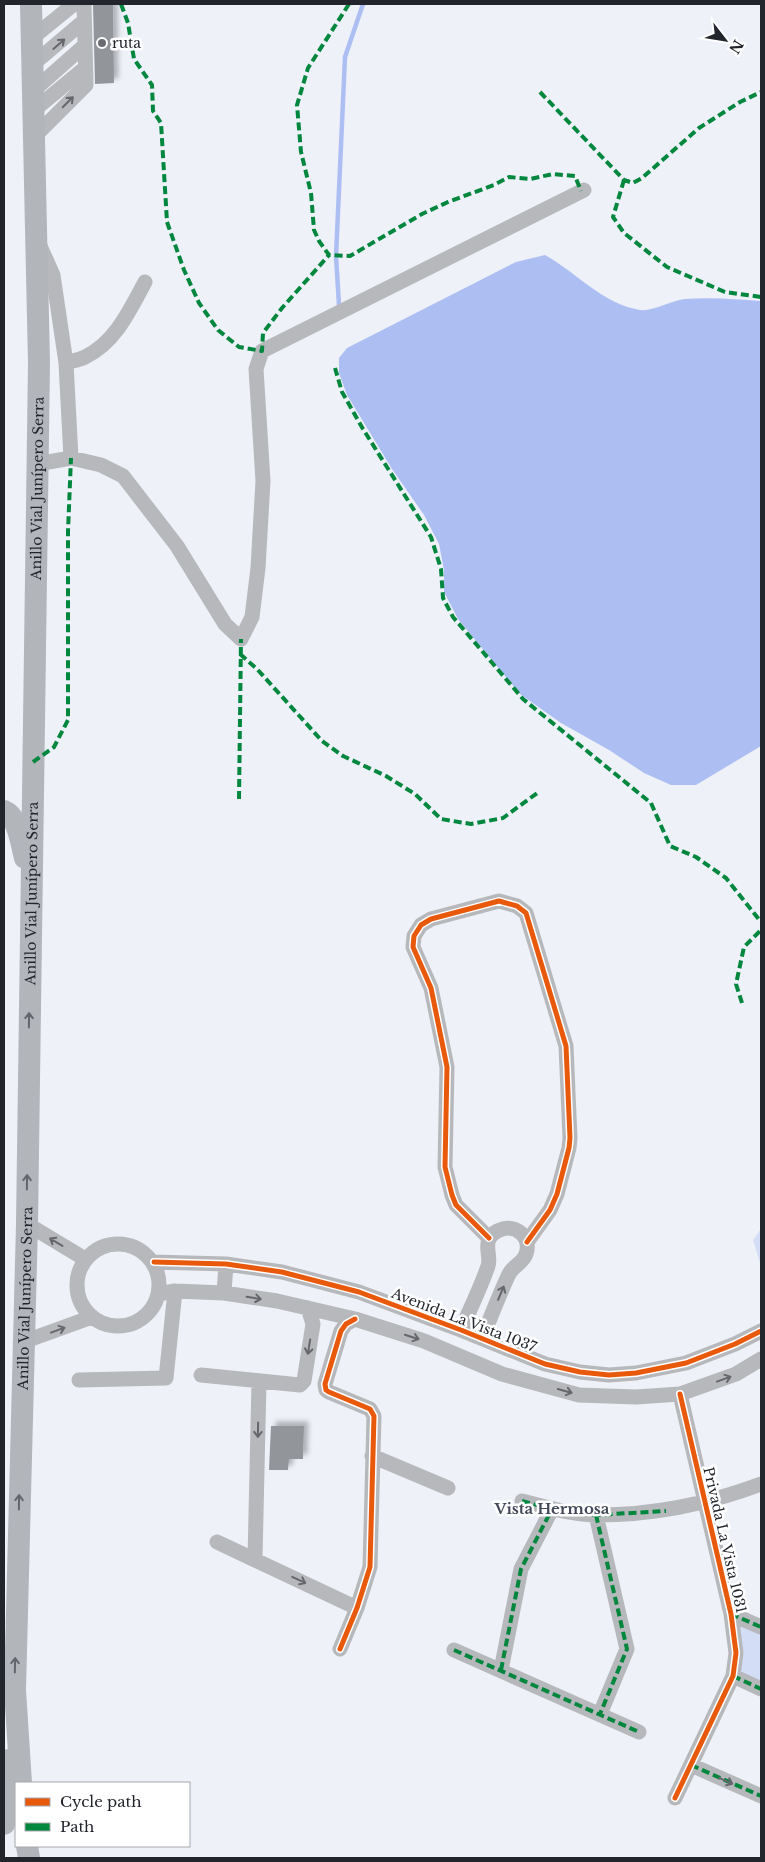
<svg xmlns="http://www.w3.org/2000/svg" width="765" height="1862" font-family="'Libre Baskerville',serif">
<defs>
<filter id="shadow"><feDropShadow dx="4.5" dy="-4.5" stdDeviation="2.5" flood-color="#0004"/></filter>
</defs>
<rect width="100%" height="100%" fill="#eef1f8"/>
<path fill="#d3ddf5" d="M761 1229V1266L753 1240Z
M731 1614 761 1627V1689L733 1676Z"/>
<path fill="#adbff2" d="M545 255C577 273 603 304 640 310 652 312 672 300 685 299 710 297 736 299 761 301V746L696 785H671L644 773 609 750 561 723 520 694 458 619 444 592V570L439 544 424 515 392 469 347 395 339 373V358L347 348 516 262Z"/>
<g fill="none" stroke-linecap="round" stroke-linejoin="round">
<path stroke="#adbff2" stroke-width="4.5" d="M339 305 336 256 345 57 363 4"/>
</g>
<path fill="#92959a" filter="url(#shadow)" d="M93 4H113L114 83 95 84Z
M271 1426H304L303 1459H289L288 1470H269Z"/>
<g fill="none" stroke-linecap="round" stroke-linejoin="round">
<path stroke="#b7b8bb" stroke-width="15" d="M31 39 74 4
M32 65 84 21
M33 91 85 45
M33 111 85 68
M34 137 86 85 84 4
M40 246 53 275 66 363 71 458
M66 363C72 361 79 360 85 357 115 343 130 310 145 282
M37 464 71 458 101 465 123 476 177 546 225 624 241 639 252 617 258 568 263 481 256 369 262 351 584 190
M27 1224 85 1259
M489 1238 456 1205 452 1195 445 1167 447 1067 431 988 413 947 414 936 421 925 431 919 499 901 517 906 526 913 566 1046 570 1138 569 1148 557 1194 550 1210 527 1242
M77 1285a41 41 0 1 1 82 0a41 41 0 1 1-82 0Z
M154 1262 226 1264 282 1272 359 1292 461 1330 545 1364 580 1372 609 1375 636 1373 686 1363 735 1344 761 1331
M224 1293 226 1264
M158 1294 175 1291 224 1293 277 1301 355 1319 424 1341 502 1374 579 1395 636 1397 680 1394 736 1374 761 1359
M461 1330C470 1309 481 1287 488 1266 491 1257 485 1248 489 1239 491 1235 496 1231 500 1230 516 1223 532 1238 526 1254 523 1263 513 1266 509 1274 499 1295 491 1317 482 1338
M23 1342 92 1317
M201 1375 300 1385 304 1381 313 1324 308 1308
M79 1380 166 1378 175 1291
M372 1456 448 1488
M522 1501C546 1507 572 1515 597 1515 654 1515 708 1504 761 1484
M596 1515 627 1649 600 1714
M217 1542 357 1608
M255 1559 259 1381
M731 1614 761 1627
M340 1649 357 1608 370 1567 374 1416 370 1409 329 1392 326 1390 325 1384 341 1331 346 1324 355 1319
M454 1650 639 1732
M501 1670 521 1569 552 1509
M733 1676 761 1689
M691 1765 761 1796
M675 1798 733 1676 736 1653 731 1614 680 1394"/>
<g stroke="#b2b6bb" stroke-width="22">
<path d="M4 811C19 817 21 844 25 858"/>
<path id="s1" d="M21 1783 15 1690 27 1224 39 363 31 4"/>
<path d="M4 1824 8 1760"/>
<path d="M27 1846 29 1858"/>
</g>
<path stroke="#00873e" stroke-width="4" stroke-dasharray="8 4" stroke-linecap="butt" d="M121 4 128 23 134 59 152 85 153 111 161 123 167 222 184 270 199 303 218 330 239 347 262 351 263 333 282 308 329 255
M349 4 308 68 297 105 301 152 311 193 314 230 319 241 329 255 350 256 422 214 448 202 494 185 509 177 530 179 553 174 575 176 581 191
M540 92 624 180 633 183 642 178 699 128 740 102 761 92
M624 180 613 217 624 233 667 267 725 292 761 297
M335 368 342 392 363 429 431 537 441 569 443 598 453 617 523 699 651 803 670 846 696 857 726 878 761 922
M240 654 257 669 322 741 343 756 386 776 415 794 441 819 471 824 503 818 540 791
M33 762 54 747 68 720V531L71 458
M239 799 241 639
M742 1003 736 984 744 947 761 930
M522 1501 552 1509 596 1515 666 1511
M596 1515 627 1649 600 1714
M731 1614 761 1627
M454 1650 639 1732
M501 1670 521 1569 552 1509
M733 1676 761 1689
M691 1765 761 1796"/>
<defs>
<path id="cycleway" d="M489 1238 456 1205 452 1195 445 1167 447 1067 431 988 413 947 414 936 421 925 431 919 499 901 517 906 526 913 566 1046 570 1138 569 1148 557 1194 550 1210 527 1242
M154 1262 226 1264 282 1272 359 1292 461 1330 545 1364 580 1372 609 1375 636 1373 686 1363 735 1344 761 1331
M340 1649 357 1608 370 1567 374 1416 370 1409 329 1392 326 1390 325 1384 341 1331 346 1324 355 1319
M675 1798 733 1676 736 1653 731 1614 680 1394"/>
</defs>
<use href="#cycleway" stroke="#fff" stroke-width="8"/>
<use href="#cycleway" stroke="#e8590c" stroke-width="5"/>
</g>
<defs><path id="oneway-shaft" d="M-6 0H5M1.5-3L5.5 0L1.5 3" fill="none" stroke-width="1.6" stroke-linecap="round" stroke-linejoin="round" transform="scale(1.25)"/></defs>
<g stroke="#66676c">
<use href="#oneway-shaft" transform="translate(59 44) rotate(-41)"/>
<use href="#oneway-shaft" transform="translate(68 102) rotate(-45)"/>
<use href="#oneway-shaft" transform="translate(56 1242) rotate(-149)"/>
<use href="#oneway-shaft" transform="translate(501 1293) rotate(-67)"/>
<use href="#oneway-shaft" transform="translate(254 1298) rotate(9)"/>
<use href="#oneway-shaft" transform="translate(58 1330) rotate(-20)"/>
<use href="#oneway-shaft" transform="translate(412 1337) rotate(18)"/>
<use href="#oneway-shaft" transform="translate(309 1347) rotate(99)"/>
<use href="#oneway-shaft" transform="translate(724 1379) rotate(-20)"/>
<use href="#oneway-shaft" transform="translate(565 1391) rotate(16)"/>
<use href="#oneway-shaft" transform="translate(258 1430) rotate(91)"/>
<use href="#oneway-shaft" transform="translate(299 1580) rotate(25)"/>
<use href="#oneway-shaft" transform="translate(726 1781) rotate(24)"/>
</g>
<g stroke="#63666c">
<use href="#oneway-shaft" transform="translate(29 1020) rotate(-89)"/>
<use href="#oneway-shaft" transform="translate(27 1182) rotate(-89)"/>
<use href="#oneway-shaft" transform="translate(19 1502) rotate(-89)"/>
<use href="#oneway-shaft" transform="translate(15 1665) rotate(-89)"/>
</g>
<circle fill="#6a6c73" stroke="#fff" stroke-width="2" cx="102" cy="43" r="5"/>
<g text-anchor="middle" stroke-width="5" stroke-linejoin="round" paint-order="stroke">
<g font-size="14" fill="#23252c" stroke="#fff" text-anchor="start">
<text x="112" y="48">ruta</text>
</g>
<g font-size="14" fill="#23252c" stroke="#fff">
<text dy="5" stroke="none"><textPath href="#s1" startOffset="1295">Anillo Vial Junípero Serra</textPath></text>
<text dy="5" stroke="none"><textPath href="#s1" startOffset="890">Anillo Vial Junípero Serra</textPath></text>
<text dy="5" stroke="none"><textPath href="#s1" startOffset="485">Anillo Vial Junípero Serra</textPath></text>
<text transform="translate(464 1320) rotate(21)" y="5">Avenida La Vista 1037</text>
<text transform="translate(725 1540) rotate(77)" y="5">Privada La Vista 1031</text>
</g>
<g font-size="15" font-weight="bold" fill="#424858" stroke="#fff">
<text x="552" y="1514">Vista Hermosa</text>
</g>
</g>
<rect width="765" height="1862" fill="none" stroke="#23252c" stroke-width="10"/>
<rect x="15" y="1782" width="175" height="65" fill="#ffffff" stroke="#a7a8ab"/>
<rect x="25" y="1798" width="25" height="8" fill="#e8590c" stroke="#a7a8ab"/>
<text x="60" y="1807" font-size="15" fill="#23252c">Cycle path</text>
<rect x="25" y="1823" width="25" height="8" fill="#00873e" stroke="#a7a8ab"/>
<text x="60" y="1832" font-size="15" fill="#23252c">Path</text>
<g transform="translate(725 40) rotate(121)" stroke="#ffffff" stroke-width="4" paint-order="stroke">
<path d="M0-4L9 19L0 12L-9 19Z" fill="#23252c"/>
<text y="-8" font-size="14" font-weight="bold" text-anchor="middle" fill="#23252c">N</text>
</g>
</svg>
